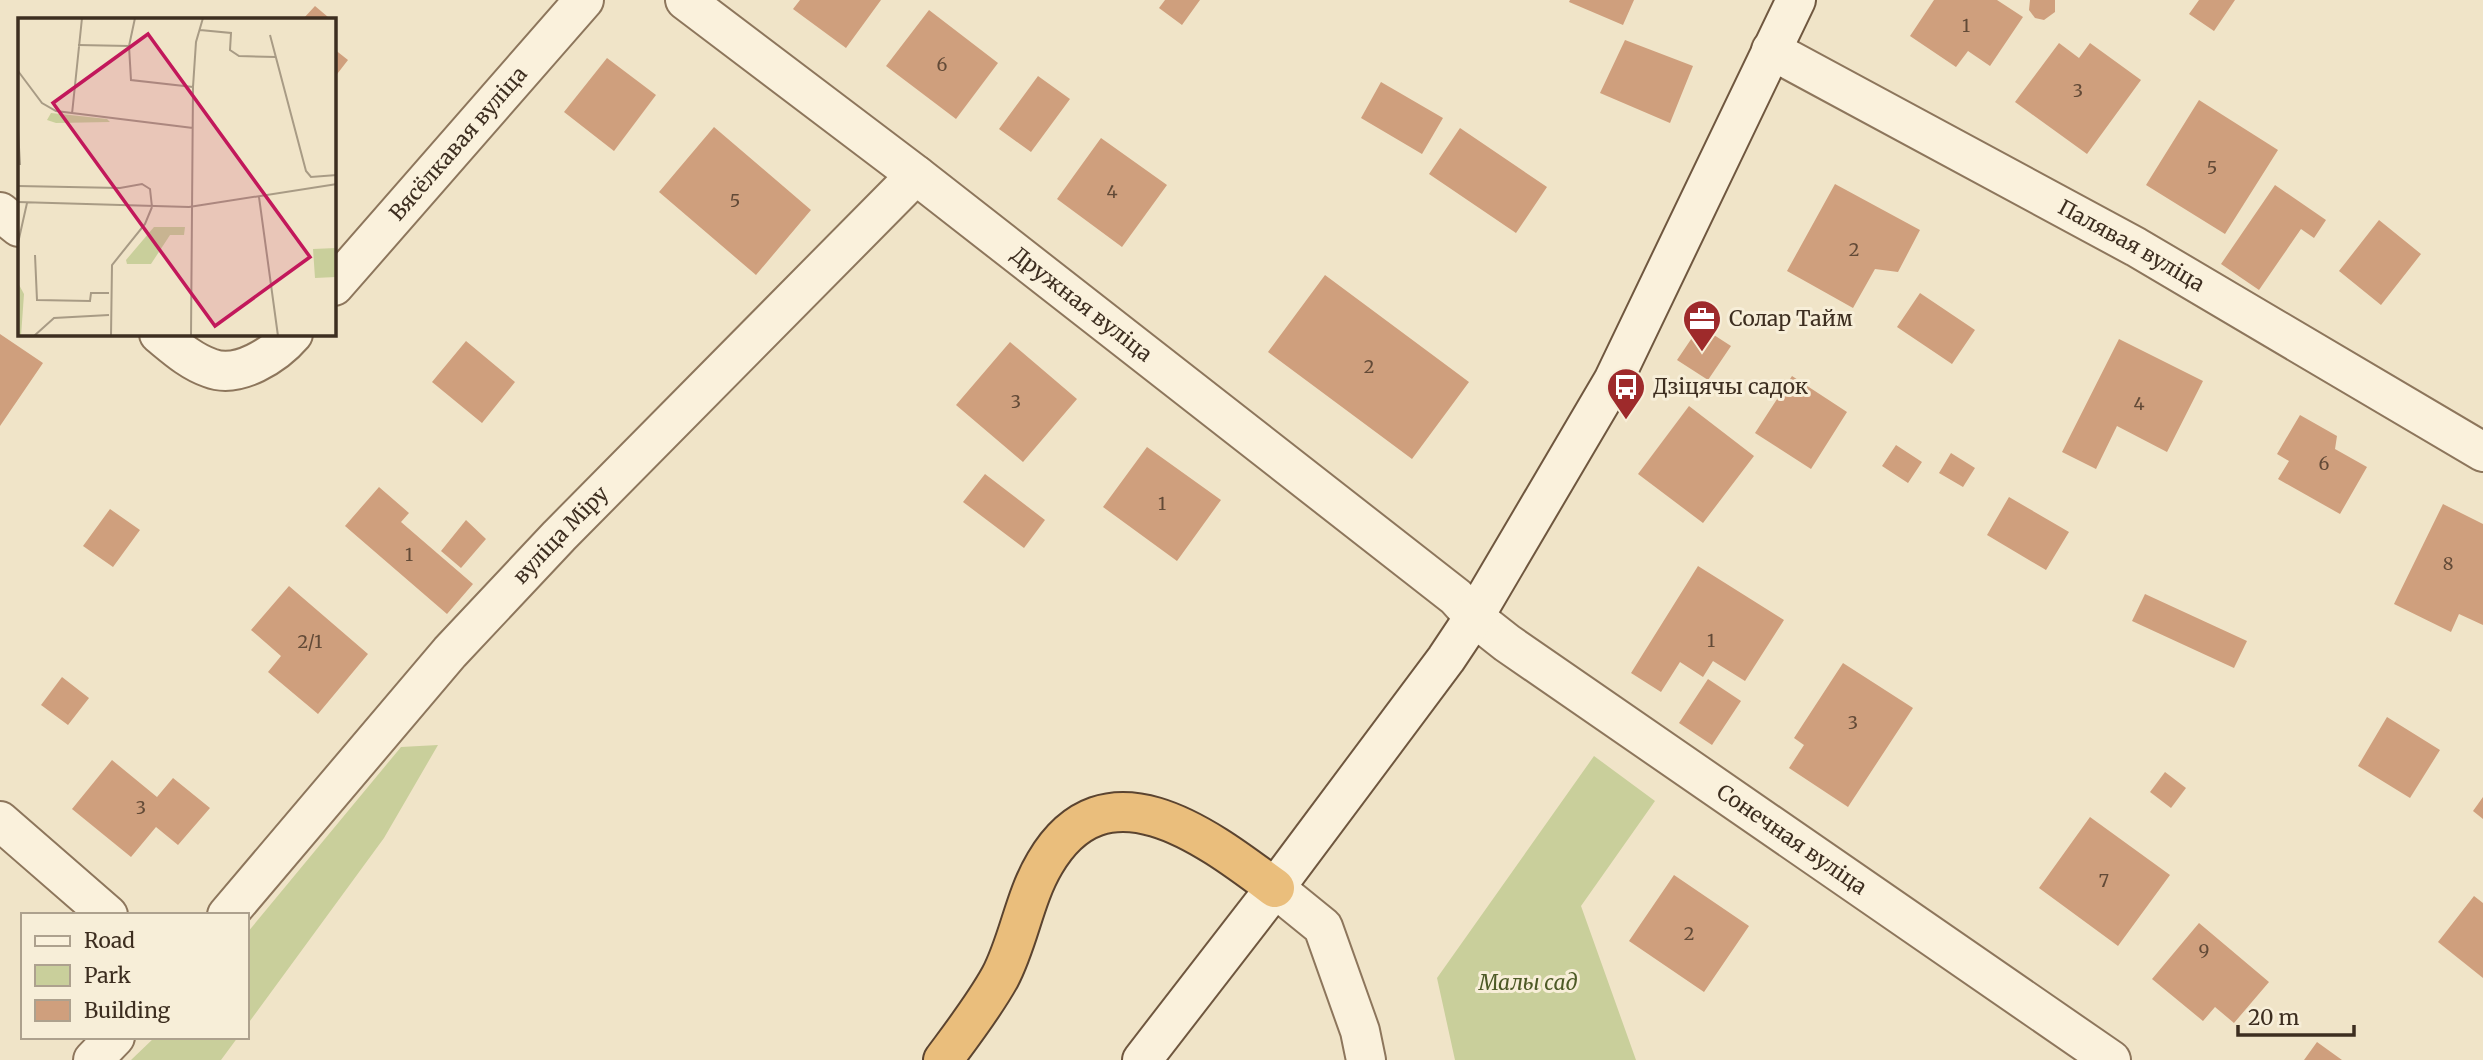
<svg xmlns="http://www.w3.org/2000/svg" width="2483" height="1060" font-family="Merriweather,serif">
<rect width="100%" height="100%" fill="#f0e4c8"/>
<path fill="#c9cf9b" d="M438 745 384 838 247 1025V933L401 747Z
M1594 756 1655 801 1581 906 1636 1060H1455L1437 978Z
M155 1037H238L221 1060H131Z"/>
<path fill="#cf9f7d" d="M800 0H881L846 48 793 9Z
M1165 0H1200L1182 25 1159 8Z
M1570 0H1634L1623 25 1569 2Z
M1934 0H1997L2023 17 1990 66 1968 51 1956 67 1910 36Z
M2030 0H2055V12L2044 20 2035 18 2029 10Z
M2199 0H2235L2214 31 2189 14Z
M315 6 328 17 326 19H303Z
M929 10 998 63 956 119 886 66Z
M1625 40 1693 66 1670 123 1600 93Z
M2059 43 2079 58 2090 43 2141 80 2087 154 2015 102Z
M334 49 348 60 334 78Z
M607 58 656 95 614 151 564 112Z
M1038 76 1070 99 1031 152 999 129Z
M1381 82 1443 118 1422 154 1361 118Z
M2199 100 2278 150 2225 234 2146 185Z
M714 127 811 210 756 275 659 192Z
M1460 128 1547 187 1516 233 1429 174Z
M1101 138 1167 185 1122 247 1057 199Z
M1835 184 1920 230 1898 272 1875 269 1853 308 1787 271Z
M2275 185 2326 220 2314 238 2301 229 2259 290 2221 264Z
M2379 220 2421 254 2381 305 2339 271Z
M1325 275 1469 382 1412 459 1268 352Z
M1920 293 1975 330 1952 364 1897 327Z
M1700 326 1731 346 1708 380 1677 360Z
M0 334 43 363 0 426Z
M2119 339 2203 381 2167 452 2117 426 2096 469 2062 452Z
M466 341 515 382 482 423 432 382Z
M1010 342 1077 399 1023 462 956 405Z
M1792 376 1847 412 1811 469 1755 433Z
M1689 406 1754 456 1703 523 1638 474Z
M2300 415 2337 436 2335 449 2367 467 2340 514 2278 479 2289 461 2277 454Z
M1896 445 1922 462 1908 483 1882 466Z
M1147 447 1221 500 1177 561 1103 507Z
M1951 453 1975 468 1963 487 1939 473Z
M985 474 1045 520 1024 548 963 502Z
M379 487 409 513 401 522 473 584 447 614 345 526Z
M2009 497 2069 532 2046 570 1987 535Z
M2443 504 2483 524V625L2459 614 2451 632 2394 604Z
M110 509 140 530 113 567 83 546Z
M466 520 486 539 461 568 441 551Z
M1698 566 1784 620 1745 681 1713 661 1703 677 1680 662 1661 692 1631 673Z
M289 586 368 654 318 714 268 672 281 656 251 630Z
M2145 594 2247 641 2234 668 2132 621Z
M1843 663 1913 708 1848 807 1789 768 1804 745 1794 738Z
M62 677 89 698 68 725 41 705Z
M1708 679 1741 701 1712 745 1679 723Z
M2387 717 2440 750 2410 798 2358 766Z
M112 760 157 797 173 778 210 808 178 845 156 827 131 857 72 809Z
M2165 772 2186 788 2171 808 2150 792Z
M2483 797V819L2473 811Z
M2090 817 2170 875 2118 946 2039 888Z
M1674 875 1749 926 1704 992 1629 941Z
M2474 896 2483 903V978L2438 942Z
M2199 923 2269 982 2234 1023 2215 1007 2203 1021 2152 979Z
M2317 1042 2342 1060H2304Z"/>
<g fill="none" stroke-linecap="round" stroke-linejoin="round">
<defs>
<g id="minor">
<path id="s1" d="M685 0 916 175 1456 597 1474 617 1507 643 2111 1060"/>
<path id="s2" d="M1771 50 2136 247 2483 452"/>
<path d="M0 212 19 227"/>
<path id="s3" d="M334 286 584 0"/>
<path d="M159 334C175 347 190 361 210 368 238 379 275 355 293 334"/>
<path d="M0 821 108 915"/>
<path d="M1275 888 1323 927 1360 1031 1366 1060"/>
<path id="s4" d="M227 915 450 652 559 536 916 175"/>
<path d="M93 1060 115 1037"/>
</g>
<path id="secondary" d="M1142 1060 1275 888 1446 659 1474 617 1613 381 1796 0"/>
<path id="trunk" d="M943 1060C963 1033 984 1006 1000 977 1019 941 1024 898 1045 863 1106 759 1208 838 1275 888"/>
</defs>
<use href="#minor" stroke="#8d765c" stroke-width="42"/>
<use href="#secondary" stroke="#6f573f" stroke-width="42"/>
<use href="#trunk" stroke="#5b4430" stroke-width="42"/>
<use href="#minor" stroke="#faf1dc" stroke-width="38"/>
<use href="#secondary" stroke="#faf1dc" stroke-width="38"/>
<use href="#trunk" stroke="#eabe7c" stroke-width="38"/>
</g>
<defs>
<symbol id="office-pin" viewBox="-11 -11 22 30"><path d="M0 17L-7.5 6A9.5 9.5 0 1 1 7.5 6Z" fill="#9e2a2b" stroke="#f7eed8"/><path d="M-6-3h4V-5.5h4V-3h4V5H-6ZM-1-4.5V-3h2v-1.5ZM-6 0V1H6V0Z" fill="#fff"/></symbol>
<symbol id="bus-pin" viewBox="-11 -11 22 30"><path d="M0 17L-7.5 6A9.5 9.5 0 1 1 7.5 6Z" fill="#9e2a2b" stroke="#f7eed8"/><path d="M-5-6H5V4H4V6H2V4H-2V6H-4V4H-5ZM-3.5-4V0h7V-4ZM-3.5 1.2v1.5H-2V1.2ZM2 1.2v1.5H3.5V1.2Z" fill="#fff"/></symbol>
</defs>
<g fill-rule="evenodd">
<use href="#office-pin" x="1680" y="297" width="44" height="60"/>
<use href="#bus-pin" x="1604" y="365" width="44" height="60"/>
</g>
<g text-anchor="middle" stroke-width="6" stroke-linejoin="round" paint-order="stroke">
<g font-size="18" fill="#624a37">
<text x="1966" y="32">1</text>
<text x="942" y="71">6</text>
<text x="2078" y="97">3</text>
<text x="2212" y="174">5</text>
<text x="1112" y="198">4</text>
<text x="735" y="207">5</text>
<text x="1854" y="256">2</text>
<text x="1369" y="373">2</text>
<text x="1016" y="408">3</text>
<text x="2139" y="410">4</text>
<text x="2324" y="470">6</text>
<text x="1162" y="510">1</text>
<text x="409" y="561">1</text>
<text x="2448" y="570">8</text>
<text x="1711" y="647">1</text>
<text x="310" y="648">2/1</text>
<text x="1853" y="729">3</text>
<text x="141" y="814">3</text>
<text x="2104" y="887">7</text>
<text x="1689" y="940">2</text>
<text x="2204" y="957">9</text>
</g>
<g font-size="21" fill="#3d2e20" stroke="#f7eed8">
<text dy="7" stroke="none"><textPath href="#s3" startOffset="189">Вясёлкавая вуліца</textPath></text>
<text dy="7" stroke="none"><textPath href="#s2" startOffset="410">Палявая вуліца</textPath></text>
<text dy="7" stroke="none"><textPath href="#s1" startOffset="500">Дружная вуліца</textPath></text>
<text dy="7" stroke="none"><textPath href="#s4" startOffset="506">вуліца Міру</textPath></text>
<text dy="7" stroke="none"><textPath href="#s1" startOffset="1390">Сонечная вуліца</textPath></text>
</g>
<g font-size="21" fill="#3d2e20" stroke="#f7eed8" text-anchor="start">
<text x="1729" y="326">Солар Тайм</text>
<text x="1653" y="394">Дзіцячы садок</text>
</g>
<g font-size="21" font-style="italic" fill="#4d5a26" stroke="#f7eed8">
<text x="1528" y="990">Малы сад</text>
</g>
</g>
<g transform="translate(18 18)">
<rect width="318" height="318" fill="#f0e4c8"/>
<path d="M33 95 89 101 92 104 38 105 29 102ZM136 209H167L166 217H152L133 246H109L108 242ZM318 230V259L297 260 295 231ZM0 265 6 276 3 318H0Z" fill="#c9cf9b"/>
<path fill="none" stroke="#a89b85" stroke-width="2" d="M117 0 111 28 113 62 175 69M182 12 213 15 212 32 221 38 258 39M252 17 288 153 293 159 319 157M60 27 111 28M0 53 24 85 38 93 175 110M54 96 64 0M0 112 2 147M0 168 102 170 124 166 132 171 134 189M241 179 260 318M0 184 171 189 319 166M0 225 9 185M17 237 19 282 72 283 73 275H91M16 318 36 300 91 297M93 318 94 247 127 206 134 189M173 318 175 69 178 24 185 0"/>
<path fill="#c2185b" fill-opacity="0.15" stroke="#c2185b" stroke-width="3.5" d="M130 16 292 239 197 308 35 85Z"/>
<rect width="318" height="318" fill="none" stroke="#3d2e20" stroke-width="3.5"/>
</g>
<rect x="21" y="913" width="228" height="126" fill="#f7eed8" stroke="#ada18e" stroke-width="2"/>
<rect x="35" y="936" width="35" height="10" fill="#faf1dc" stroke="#ada18e" stroke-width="2"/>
<text x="84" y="948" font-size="21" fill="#3d2e20">Road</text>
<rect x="35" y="965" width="35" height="21" fill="#c9cf9b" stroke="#ada18e" stroke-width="2"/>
<text x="84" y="983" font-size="21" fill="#3d2e20">Park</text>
<rect x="35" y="1000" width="35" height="21" fill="#cf9f7d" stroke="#ada18e" stroke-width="2"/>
<text x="84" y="1018" font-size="21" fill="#3d2e20">Building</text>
<path d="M2238 1025v10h116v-10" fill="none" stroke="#3d2e20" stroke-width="3.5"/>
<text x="2248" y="1025" font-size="21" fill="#3d2e20" stroke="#f7eed8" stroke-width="5" paint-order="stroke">20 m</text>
</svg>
